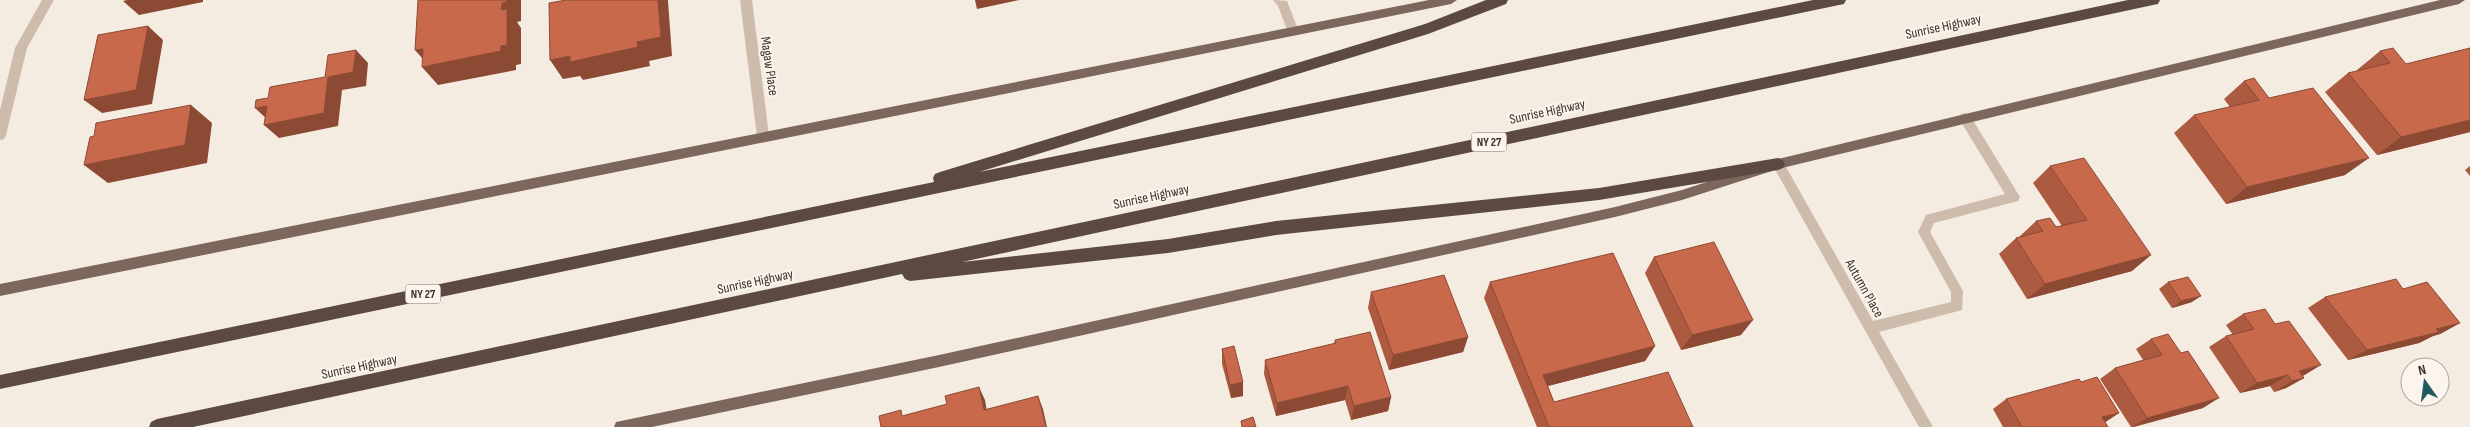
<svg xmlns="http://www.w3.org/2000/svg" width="2470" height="427" font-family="'Sofia Sans Condensed',sans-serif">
<rect width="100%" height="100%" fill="#f4ebe1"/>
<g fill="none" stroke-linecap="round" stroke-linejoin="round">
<path fill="#cdbbac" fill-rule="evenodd" d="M42 0H54L27 48 6 135 4 139 0 140V110L15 48Z
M740 0H752L769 136 767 140H759L757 136Z
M1273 0 1287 1 1299 32 1297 35H1289L1278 6Z
M1965 113 1969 114 2020 197 2018 201 2014 202 1934 223 1930 232 1963 291 1962 310 1879 332 1933 427H1919L1772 164 1774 160H1782L1873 321 1951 302V292L1918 232 1926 215 2005 194 1961 122 1959 118 1961 114Z"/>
<path fill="#7d675c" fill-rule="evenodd" d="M1429 0H1457L1451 4 0 296V284Z
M2440 0H2465L2459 4 1778 169 1682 200 1615 217 939 367 652 427H614L616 422 621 421 939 355 1615 207 1682 190 1778 159Z"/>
<path fill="#5c4a42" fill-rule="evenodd" d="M1486 0H1508L1506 4 1428 34 979 172 1813 0H1846L1844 4 1839 5 0 389V375L934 182 933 178 935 174 940 172 1425 24Z
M2128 0H2160L2158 4 2153 5 962 262 1168 239 1276 221 1599 188 1778 158 1783 160 1785 164 1783 168 1778 170 1599 200 1276 235 1168 253 910 281 905 279 902 274 193 427H149L151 422 157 419Z"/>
</g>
<path fill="#ac5a40" d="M2470 48V132L2377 155 2325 92 2348 73 2358 71 2357 70 2380 51 2406 64Z
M2244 81 2269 98 2345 175 2226 204 2174 133 2194 115 2230 107 2224 99Z
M2050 166 2132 271 2027 299 1999 254 2016 238 2019 237 2036 221 2056 227 2062 226 2033 183Z
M2470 166V176L2465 170Z
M1654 257 1741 335 1681 350 1645 273Z
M1490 282 1655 346 1645 361 1548 386 1554 402 1693 427H1537L1484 298Z
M2168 282 2192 302 2172 308 2159 289Z
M2403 289 2460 323 2440 334 2433 336 2419 343 2348 360 2308 308 2325 297Z
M1371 292 1468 337 1463 352 1389 370 1368 308Z
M2243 314 2303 376 2304 378 2286 388 2274 392 2270 386 2240 393 2209 347 2226 336 2233 335 2226 325Z
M2151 339 2203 408 2134 427H2131L2100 379 2115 368 2143 360 2136 349Z
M1335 340 1391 397 1388 411 1351 420 1345 400 1276 416 1264 374 1265 360 1334 344Z
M1222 349 1243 396 1231 398 1222 364Z
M2081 382 2119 413 2105 422 2108 427H2003L1993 409 2006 399Z"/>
<path fill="#8c4a34" d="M127 0H203V2L139 15 123 1Z
M507 0H521V21L517 22 521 28V64L516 65V70L438 85 422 67 429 66 415 50 501 10 502 3Z
M658 0H668V1L672 56 649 61 650 66 583 80 580 76 563 79 550 60 637 42Z
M975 0H1019L977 9Z
M148 26 163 40 152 104 102 113 84 100Z
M356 50 368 63 366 86 342 90 338 126 279 138 264 125 328 77Z
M191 105 212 123 207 163 108 183 84 165Z
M267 106 269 121 255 108Z
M2470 120V132L2377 155 2401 137Z
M2369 158 2345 175 2226 204 2247 187Z
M2151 255 2132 271 2027 299 2045 284Z
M2201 296 2192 302 2172 308 2181 301Z
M1753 320 1741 335 1681 350 1692 335Z
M2460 323 2440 334 2433 336 2419 343 2348 360 2367 350 2436 329Z
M1468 337 1463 352 1389 370 1393 355Z
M1655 346 1645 361 1536 389 1543 375Z
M2321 365 2303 376 2299 371Z
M2288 375 2270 386 2240 393 2257 383Z
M2304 378 2286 388 2274 392 2292 381Z
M1243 382V396L1231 398 1230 385Z
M1348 386 1345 400 1276 416 1277 403Z
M979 387 985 400 989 423 984 410Z
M1038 396 1043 409 1047 427H1046Z
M1391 397 1388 411 1351 420 1354 406Z
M2219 398 2203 408 2132 427 2147 418Z
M2119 413 2104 423 2102 417Z"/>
<path fill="#c8694b" stroke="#8c4a34" d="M418 0H507V2L502 3 501 10 507 9V45L501 46V51L422 67 423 49 415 50Z
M566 0H658L661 37 637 42 638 47 570 62V56L550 60 549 3Z
M148 26 136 90 84 100 98 35Z
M2393 48 2406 64 2470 48V120L2401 137 2348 73 2390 63 2380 51Z
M356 50 353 72 328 77 324 113 264 125 267 106 255 108 256 100 268 98 270 87 325 77 328 55Z
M2254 78 2269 98 2313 88 2369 158 2247 187 2194 115 2259 100 2244 81Z
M191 105 185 145 84 165 90 137 94 136 96 123Z
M2084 158 2151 255 2045 284 2016 238 2043 231 2036 221 2050 218 2056 227 2087 220 2050 166Z
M1714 242 1753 320 1692 335 1654 257Z
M1613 253 1655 346 1543 375 1554 402 1668 372 1693 427H1549L1490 282Z
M1444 275 1468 337 1393 355 1371 292Z
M2188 277 2201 296 2181 301 2168 282Z
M2396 279 2403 289 2427 282 2460 323 2436 329 2439 332 2367 350 2325 297Z
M2265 309 2275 324 2289 321 2321 365 2299 371 2304 378 2292 381 2288 375 2257 383 2226 336 2254 329 2243 314Z
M1370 332 1391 397 1354 406 1348 386 1277 403 1265 360 1336 343 1335 340Z
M2168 334 2181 353 2188 351 2219 398 2147 418 2115 368 2162 355 2151 339Z
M1234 346 1243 382 1230 385 1222 349Z
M2097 377 2119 413 2102 417 2108 427H2022L2006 399 2079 379 2081 382Z
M979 387 984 410 1038 396 1046 427H881L879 416 901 410 902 416 947 404 945 396Z
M1253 417 1256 427H1242L1241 421Z"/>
<g text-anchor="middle" stroke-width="4" stroke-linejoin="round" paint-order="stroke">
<g fill="#fbf5ee" stroke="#756b66" stroke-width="1">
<rect x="1471.5" y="132.5" width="35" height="19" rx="4"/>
<rect x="405.5" y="284.5" width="35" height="19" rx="4"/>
</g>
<g font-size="12" font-weight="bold" fill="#3b302b">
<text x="1489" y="146">NY 27</text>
<text x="423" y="298">NY 27</text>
</g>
<g font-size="14" fill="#3b302b" stroke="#fbf5ee">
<text transform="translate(1943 26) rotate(-12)" y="5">Sunrise Highway</text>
<text transform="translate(770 66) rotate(82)" y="5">Magaw Place</text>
<text transform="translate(1547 111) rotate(-12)" y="5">Sunrise Highway</text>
<text transform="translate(1151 196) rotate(-12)" y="5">Sunrise Highway</text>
<text transform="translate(755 281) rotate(-12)" y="5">Sunrise Highway</text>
<text transform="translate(1865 288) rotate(61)" y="5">Autumn Place</text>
<text transform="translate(359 366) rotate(-12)" y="5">Sunrise Highway</text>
</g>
</g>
<g transform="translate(2425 382) rotate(346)"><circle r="24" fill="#fbf5ee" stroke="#aea6a0"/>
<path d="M0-4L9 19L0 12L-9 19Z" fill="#1f5a5e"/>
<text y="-8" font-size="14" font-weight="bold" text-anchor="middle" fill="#3b302b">N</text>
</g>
</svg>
